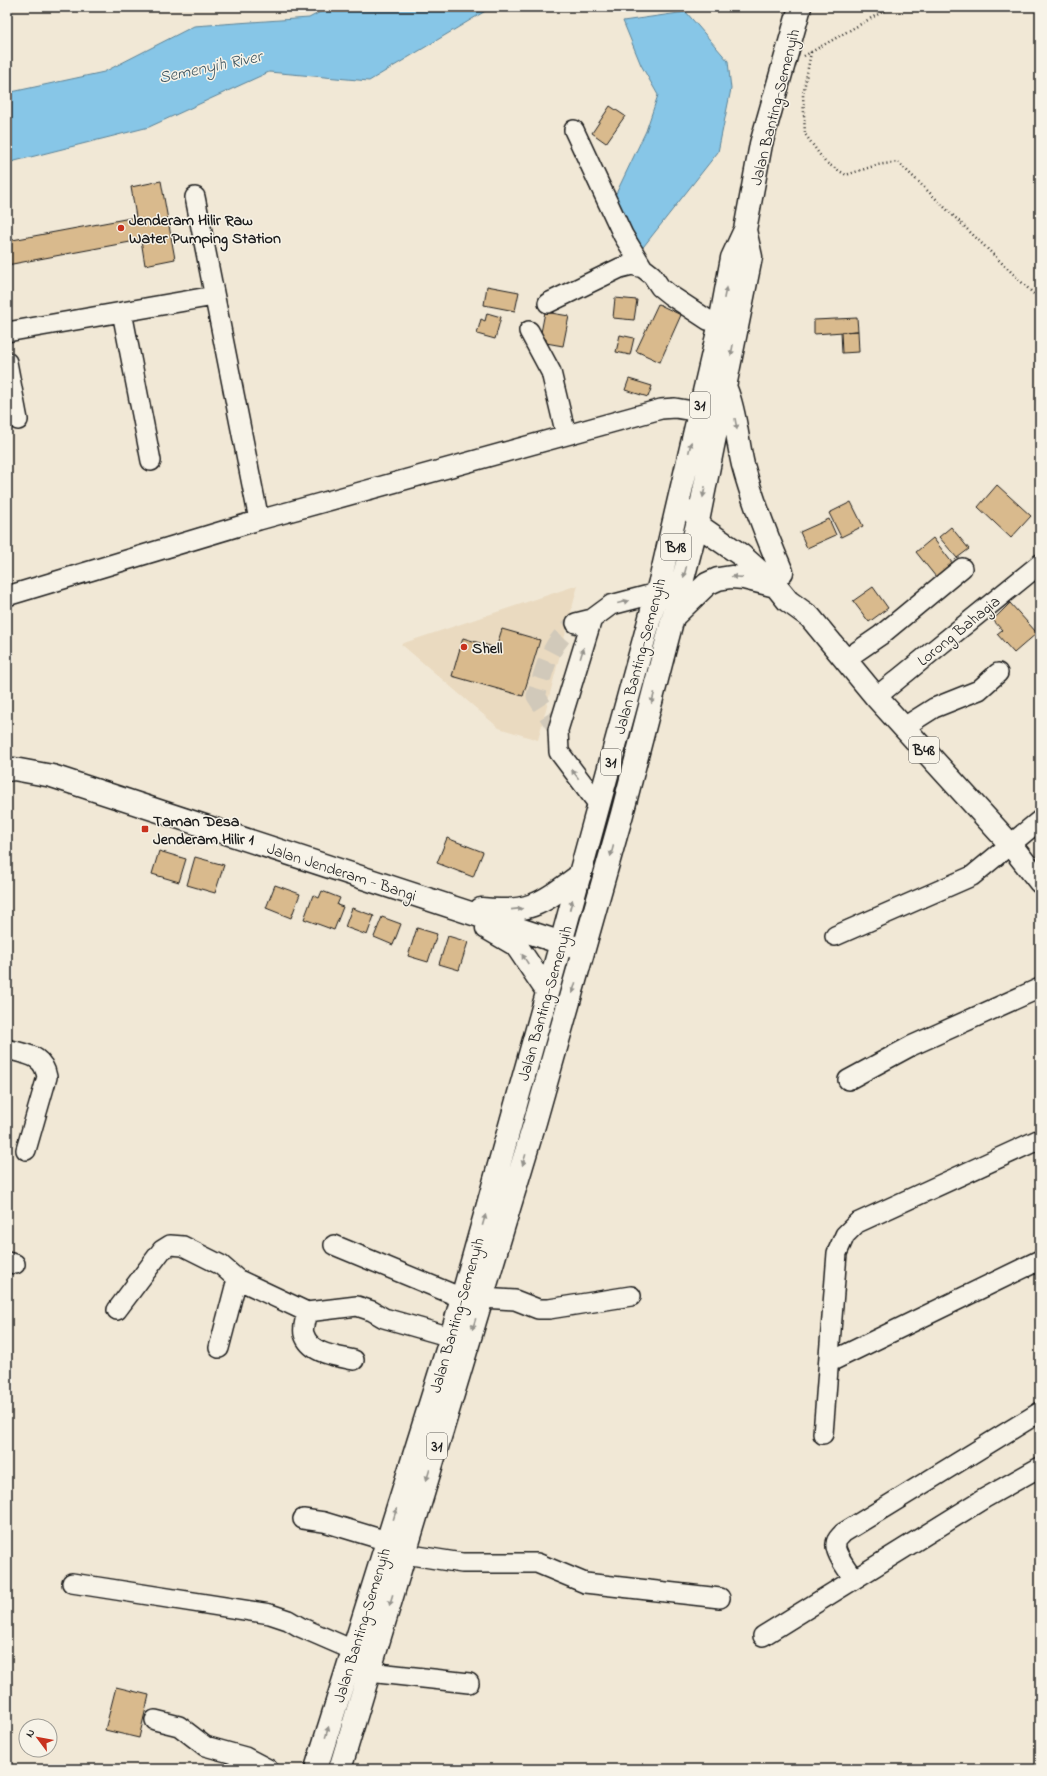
<svg xmlns="http://www.w3.org/2000/svg" width="1047" height="1776" font-family="'Indie Flower',sans-serif">
<rect width="100%" height="100%" fill="#f1e8d6"/>
<filter id="ink" filterUnits="userSpaceOnUse"><feTurbulence type="fractalNoise" baseFrequency=".025" numOctaves="2"/><feDisplacementMap in="SourceGraphic" scale="8" xChannelSelector="R" yChannelSelector="G"/><feConvolveMatrix kernelMatrix="1 2 1 2 8 2 1 2 1" color-interpolation-filters="sRGB"/></filter>
<g filter="url(#ink)">
<path fill="#eadac0" d="M578 585 538 740 499 728 401 644Z"/>
<path fill="#87c6e7" stroke="#5c8296" d="M330 7H492L369 81 269 72 149 127 7 163V93L104 72 194 26 309 18Z
M686 12 728 61 731 89 718 152 640 251 611 204 646 131 658 95 641 65 623 21Z"/>
<path fill="#d9ba8d" stroke="#1c1c1c" d="M610 106 625 116 606 143 592 133Z
M161 181 175 259 145 265 141 240 7 265V241L136 217 131 187Z
M487 286 519 292 515 311 484 305Z
M615 298 637 300 634 320 613 318Z
M658 304 681 315 660 362 636 351Z
M545 312 569 316 563 346 546 343V339L540 338Z
M487 313 501 317 495 339 477 334 481 319 485 321Z
M857 318 858 331 814 334V320Z
M858 331 859 352 842 353 841 332Z
M620 335 634 338 630 355 616 352Z
M629 379 652 386 648 397 625 390Z
M997 485 1031 516 1011 538 978 507Z
M851 502 863 526 841 537 829 513Z
M829 519 836 535 807 548 800 532Z
M951 527 969 549 957 558 939 537Z
M933 538 953 564 936 577 916 552Z
M873 587 888 608 869 622 853 601Z
M1010 603 1037 633 1014 653 997 634 1002 630 993 620Z
M502 629 540 640 523 696 452 676 463 638 496 648Z
M447 838 483 852 473 877 437 863Z
M159 851 186 859 179 882 152 874Z
M195 857 224 865 215 893 187 885Z
M275 885 300 894 291 918 266 908Z
M322 891 340 898 337 905 343 907 334 930 304 919 313 895 319 898Z
M352 908 374 916 367 935 345 927Z
M382 917 401 924 393 945 374 937Z
M417 928 437 934 428 962 408 956Z
M448 936 468 942 459 970 439 964Z
M116 1687 149 1695 139 1738 105 1730Z"/>
<g fill="none" stroke-linecap="round" stroke-linejoin="round">
<path stroke="#d1c9ba" stroke-width="19" stroke-dasharray="19 10" stroke-linecap="butt" d="M558 730 536 696C546 665 549 644 576 623"/>
<defs>
<path id="minor" d="M574 130 623 235 643 268 652 275 660 287 670 295 708 320 720 323
M195 197 259 520
M548 303 620 268 632 265 643 268
M122 312 151 461
M529 331 551 372 566 435
M7 332 214 296
M7 362 18 420
M7 596 259 520 661 409 675 408 699 412
M592 619 558 730 559 752 599 805
M576 623 592 619 611 605 657 593
M846 659 881 635 962 568
M876 697 1040 564
M904 727 934 708 979 690 998 673
M835 936 972 876 1040 820
M7 1049C27 1055 43 1054 47 1077L26 1150
M848 1080 911 1046 1040 988
M334 1245 462 1298
M7 1262 15 1264
M482 1298 515 1300 538 1309H549L631 1296
M117 1310 162 1250 170 1245 183 1246 221 1265 237 1279 307 1312 357 1306 372 1311 384 1318 451 1337
M307 1312C306 1318 302 1328 304 1334 310 1354 336 1356 354 1360
M219 1348 237 1279
M830 1362 1040 1260
M823 1434 837 1253 845 1235 857 1223 1040 1139
M303 1519 324 1522 387 1541
M405 1554 462 1563H537L585 1583 720 1598
M854 1579C849 1572 834 1552 836 1544 836 1539 840 1537 843 1533L1040 1412
M72 1583 270 1614 288 1620 300 1627 353 1650
M763 1636 985 1498 1040 1467
M369 1672 469 1683
M155 1720 179 1726 205 1746 245 1757 268 1769"/>
<path id="major" d="M726 389C736 413 737 440 743 465 753 502 767 537 782 572
M693 511 702 528 741 555 775 585 788 601 810 617 876 697 1010 844 1040 882
M674 616 707 584 718 579 731 577 744 578 772 585
M7 770 14 769 52 776 574 947
M481 909C530 914 542 903 580 875
M487 928 516 945 547 991
M316 1769 451 1337 561 943 660 581 720 323 732 258 745 230 761 144 800 7
M340 1769 535 1122 622 814 698 521 751 257 745 230"/>
</defs>
<use href="#minor" stroke="#1c1c1c" stroke-width="22"/>
<use href="#major" stroke="#1c1c1c" stroke-width="25"/>
<path stroke="#1c1c1c" stroke-width="2.5" stroke-dasharray="1 3" stroke-linecap="butt" d="M811 52 803 95 805 134 825 162 846 175 877 165 898 162 1040 300
M804 56 891 7"/>
<use href="#minor" stroke="#f7f3e8" stroke-width="19"/>
<use href="#major" stroke="#f7f3e8" stroke-width="22"/>
</g>
<defs><path id="oneway-solid" d="M-6-.8H1V-3.2L6.5 0L1 3.2V.8H-6Z"/></defs>
<g fill="#94928c">
<use href="#oneway-solid" transform="translate(725 293) rotate(-79)"/>
<use href="#oneway-solid" transform="translate(732 350) rotate(101)"/>
<use href="#oneway-solid" transform="translate(736 424) rotate(80)"/>
<use href="#oneway-solid" transform="translate(690 447) rotate(-77)"/>
<use href="#oneway-solid" transform="translate(704 492) rotate(101)"/>
<use href="#oneway-solid" transform="translate(685 572) rotate(104)"/>
<use href="#oneway-solid" transform="translate(737 577) rotate(-176)"/>
<use href="#oneway-solid" transform="translate(623 602) rotate(-15)"/>
<use href="#oneway-solid" transform="translate(582 653) rotate(-73)"/>
<use href="#oneway-solid" transform="translate(653 698) rotate(105)"/>
<use href="#oneway-solid" transform="translate(575 774) rotate(-127)"/>
<use href="#oneway-solid" transform="translate(612 851) rotate(105)"/>
<use href="#oneway-solid" transform="translate(571 905) rotate(-75)"/>
<use href="#oneway-solid" transform="translate(517 909) rotate(-6)"/>
<use href="#oneway-solid" transform="translate(525 959) rotate(-123)"/>
<use href="#oneway-solid" transform="translate(574 988) rotate(106)"/>
<use href="#oneway-solid" transform="translate(524 1160) rotate(107)"/>
<use href="#oneway-solid" transform="translate(484 1220) rotate(-74)"/>
<use href="#oneway-solid" transform="translate(474 1324) rotate(107)"/>
<use href="#oneway-solid" transform="translate(428 1475) rotate(107)"/>
<use href="#oneway-solid" transform="translate(395 1514) rotate(-73)"/>
<use href="#oneway-solid" transform="translate(391 1600) rotate(107)"/>
<use href="#oneway-solid" transform="translate(327 1732) rotate(-73)"/>
</g>
</g>
<g fill="#c8321e" stroke="#f7f3e8" stroke-width="1.5">
<circle cx="121" cy="228" r="4"/>
<circle cx="464" cy="647" r="4"/>
<rect x="141" y="825" width="8" height="8" rx="2"/>
</g>
<g text-anchor="middle" stroke-width="3" stroke-linejoin="round" paint-order="stroke">
<g fill="#f7f3e8" stroke="#5e5c59" stroke-width="1">
<rect x="690" y="392" width="20" height="26" rx="3"/>
<rect x="661" y="534" width="30" height="26" rx="3"/>
<rect x="909" y="737" width="30" height="26" rx="3"/>
<rect x="601" y="749" width="20" height="26" rx="3"/>
<rect x="427" y="1433" width="20" height="26" rx="3"/>
</g>
<g font-size="15" font-weight="bold" fill="#1c1c1c">
<text x="700" y="410">31</text>
<text x="676" y="552">B18</text>
<text x="924" y="755">B48</text>
<text x="611" y="767">31</text>
<text x="437" y="1451">31</text>
</g>
<g font-size="16" fill="#1c1c1c" stroke="#f7f3e8">
<text transform="translate(774 107) rotate(-76)" y="6">Jalan Banting-Semenyih</text>
<text transform="translate(958 630) rotate(-39)" y="6">Lorong Bahagia</text>
<text transform="translate(639 656) rotate(-75)" y="6">Jalan Banting-Semenyih</text>
<text transform="translate(342 871) rotate(18)" y="6">Jalan Jenderam - Bangi</text>
<text transform="translate(544 1003) rotate(-74)" y="6">Jalan Banting-Semenyih</text>
<text transform="translate(456 1315) rotate(-74)" y="6">Jalan Banting-Semenyih</text>
<text transform="translate(361 1625) rotate(-73)" y="6">Jalan Banting-Semenyih</text>
</g>
<g font-size="16" font-weight="bold" fill="#1c1c1c" stroke="#f7f3e8" text-anchor="start">
<text x="129" y="225">Jenderam Hilir Raw<tspan x="129" dy="18">Water Pumping Station</tspan></text>
<text x="472" y="653">Shell</text>
<text x="153" y="826">Taman Desa<tspan x="153" dy="18">Jenderam Hilir 1</tspan></text>
</g>
<g font-size="17" font-style="italic" fill="#415863" stroke="#f7f3e8">
<text transform="translate(210 66) rotate(-12)" y="6">Semenyih River</text>
</g>
</g>
<rect width="1047" height="1776" fill="none" stroke="#f7f3e8" stroke-width="24"/>
<rect x="12" y="12" width="1023" height="1752" fill="none" stroke="#1c1c1c" stroke-width="1.5" filter="url(#ink)"/>
<g transform="translate(38 1738) rotate(302)"><circle r="19" fill="#f7f3e8" stroke="#9f9d96"/>
<path d="M0-3L7 15L0 10L-7 15Z" fill="#c8321e"/>
<text y="-6" font-size="11" font-weight="bold" text-anchor="middle" fill="#1c1c1c">N</text>
</g>
</svg>
